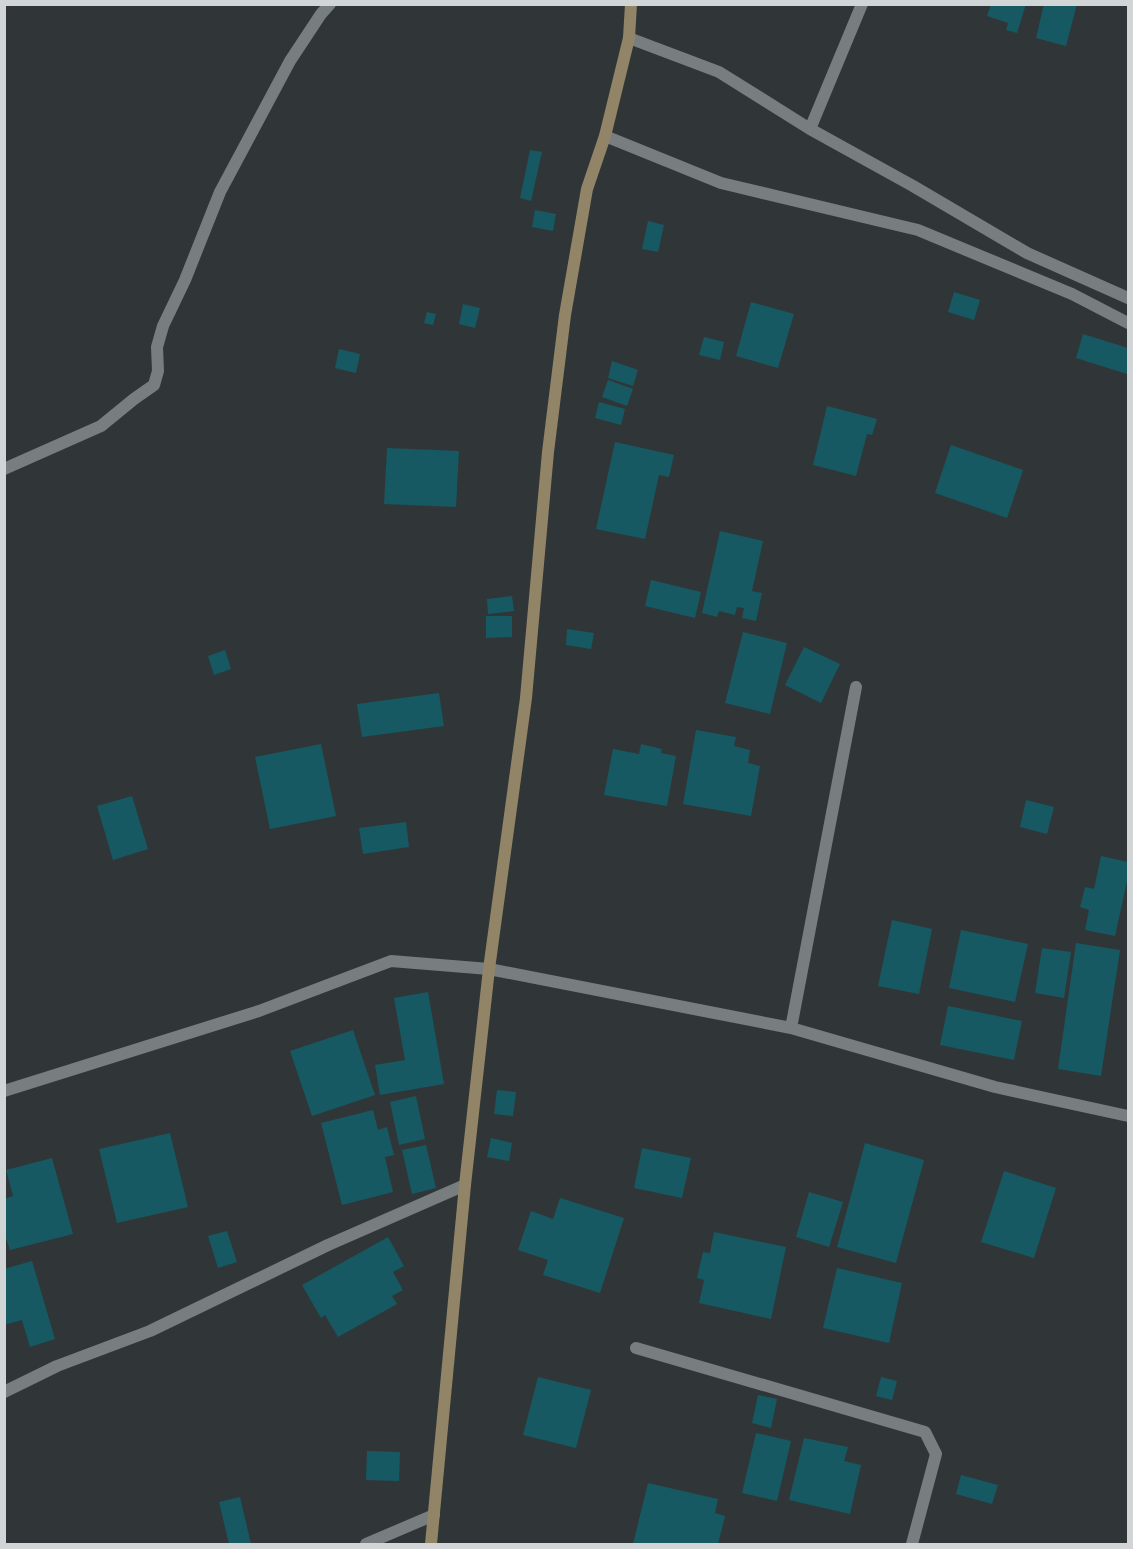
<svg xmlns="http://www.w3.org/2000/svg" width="1133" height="1549" font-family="'Source Sans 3',sans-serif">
<rect width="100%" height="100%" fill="#303637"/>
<path fill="#165963" d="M991 4H1026L1017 33 1006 30 1008 23 987 16Z
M1044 4H1077L1066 46 1036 38Z
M530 150 542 152 531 201 520 198Z
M535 210 556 214 553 231 532 227Z
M648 221 664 225 658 252 642 249Z
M954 292 980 300 974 320 948 312Z
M751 302 794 314 778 368 736 356Z
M463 304 480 308 475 328 459 324Z
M427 312 436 314 433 325 424 323Z
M1083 334 1128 348V368L1127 374 1076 358Z
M704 337 724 342 720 360 699 355Z
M339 349 360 354 356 373 335 368Z
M612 361 638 370 633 386 608 378Z
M608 380 633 389 627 406 602 397Z
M599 402 625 409 621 425 595 418Z
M827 406 877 419 872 435 867 434 856 476 813 465Z
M615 442 674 455 669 477 659 475 645 539 596 529Z
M951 445 1023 470 1007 518 935 493Z
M387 448 459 451 456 507 384 504Z
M720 531 763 541 752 591 762 593 756 621 742 618 744 608 737 607 735 615 719 611 717 617 702 613Z
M651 580 701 592 695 618 645 606Z
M512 596 514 611 488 614 487 599Z
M486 616H512V637L486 638Z
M567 629 594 633 591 649 566 645Z
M743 632 787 643 770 714 725 703Z
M804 647 840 664 821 703 785 685Z
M225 650 231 669 214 675 208 656Z
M439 693 444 726 362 737 357 704Z
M696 730 736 737 734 746 750 750 748 763 760 766 751 816 683 804Z
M321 744 336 816 270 829 255 757Z
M641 744 662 749 661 753 676 756 667 806 604 795 613 749 639 754Z
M132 796 148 849 113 860 97 806Z
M1026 800 1054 807 1047 834 1020 827Z
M406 822 409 847 363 854 359 828Z
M1101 856 1128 862V877L1115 936 1085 930 1089 910 1080 907 1085 887 1094 889Z
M892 920 932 929 919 994 878 986Z
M961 930 1028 944 1015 1002 949 988Z
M1076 943 1120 950 1101 1076 1058 1069Z
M1042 948 1071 952 1064 998 1035 993Z
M428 992 444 1084 380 1095 375 1065 405 1060 394 998Z
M948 1006 1022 1021 1014 1060 940 1045Z
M353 1030 375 1095 312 1116 290 1051Z
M497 1090 516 1092 513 1116 494 1114Z
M416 1096 425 1139 399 1145 390 1102Z
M373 1110 378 1130 387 1127 394 1155 385 1157 393 1192 342 1205 321 1123Z
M170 1133 188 1207 117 1223 99 1149Z
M491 1138 512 1143 509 1161 487 1157Z
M865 1143 924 1160 896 1263 837 1247Z
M426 1145 436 1188 412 1194 402 1150Z
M642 1148 691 1158 682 1198 634 1188Z
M52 1158 73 1234 10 1250 4 1232V1199L13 1196 6 1170Z
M1004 1171 1056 1188 1034 1258 981 1242Z
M809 1192 843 1202 829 1247 796 1237Z
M560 1198 624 1218 600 1293 543 1275 548 1260 518 1250 531 1211 553 1219Z
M227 1231 237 1262 218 1268 208 1236Z
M714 1232 786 1247 771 1319 699 1303 704 1280 697 1278 703 1252 710 1253Z
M388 1237 404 1266 393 1272 403 1290 392 1296 397 1304 338 1337 325 1315 321 1318 302 1285Z
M32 1261 55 1339 30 1347 22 1320 4 1325V1269Z
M837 1268 902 1283 889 1343 823 1328Z
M538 1377 591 1390 576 1448 523 1435Z
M881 1377 897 1381 892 1400 876 1396Z
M758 1395 777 1399 771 1428 752 1423Z
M756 1433 791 1441 777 1501 742 1493Z
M804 1438 848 1447 844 1461 861 1465 850 1514 789 1500Z
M367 1451 400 1452 399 1481 366 1480Z
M961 1475 998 1485 992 1504 956 1494Z
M648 1483 718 1499 715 1513 725 1516 718 1544H633Z
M240 1497 251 1544H229L219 1502Z"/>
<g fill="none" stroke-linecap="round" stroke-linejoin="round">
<path stroke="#787e80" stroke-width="12" d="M629 38 719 72 810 129 913 186 1027 253 1128 298
M810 129 862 4
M605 136 721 183 918 230 1072 294 1128 323
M4 469 101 426 134 399 154 385 158 371 157 347 163 326 185 280 220 192 290 61 321 14 330 4
M791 1028 856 687
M4 1091 259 1011 391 961 489 969 791 1028 995 1087 1128 1116
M636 1348 925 1432 936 1454 912 1544
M4 1392 57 1366 150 1331 328 1245 465 1185
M366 1544 434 1515"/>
<path stroke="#928466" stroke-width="12" d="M431 1544 465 1185 489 969 526 698 548 452 565 315 587 189 605 136 629 38 631 4"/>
</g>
<rect width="1133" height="1549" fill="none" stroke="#d1d5d5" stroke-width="12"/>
</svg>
